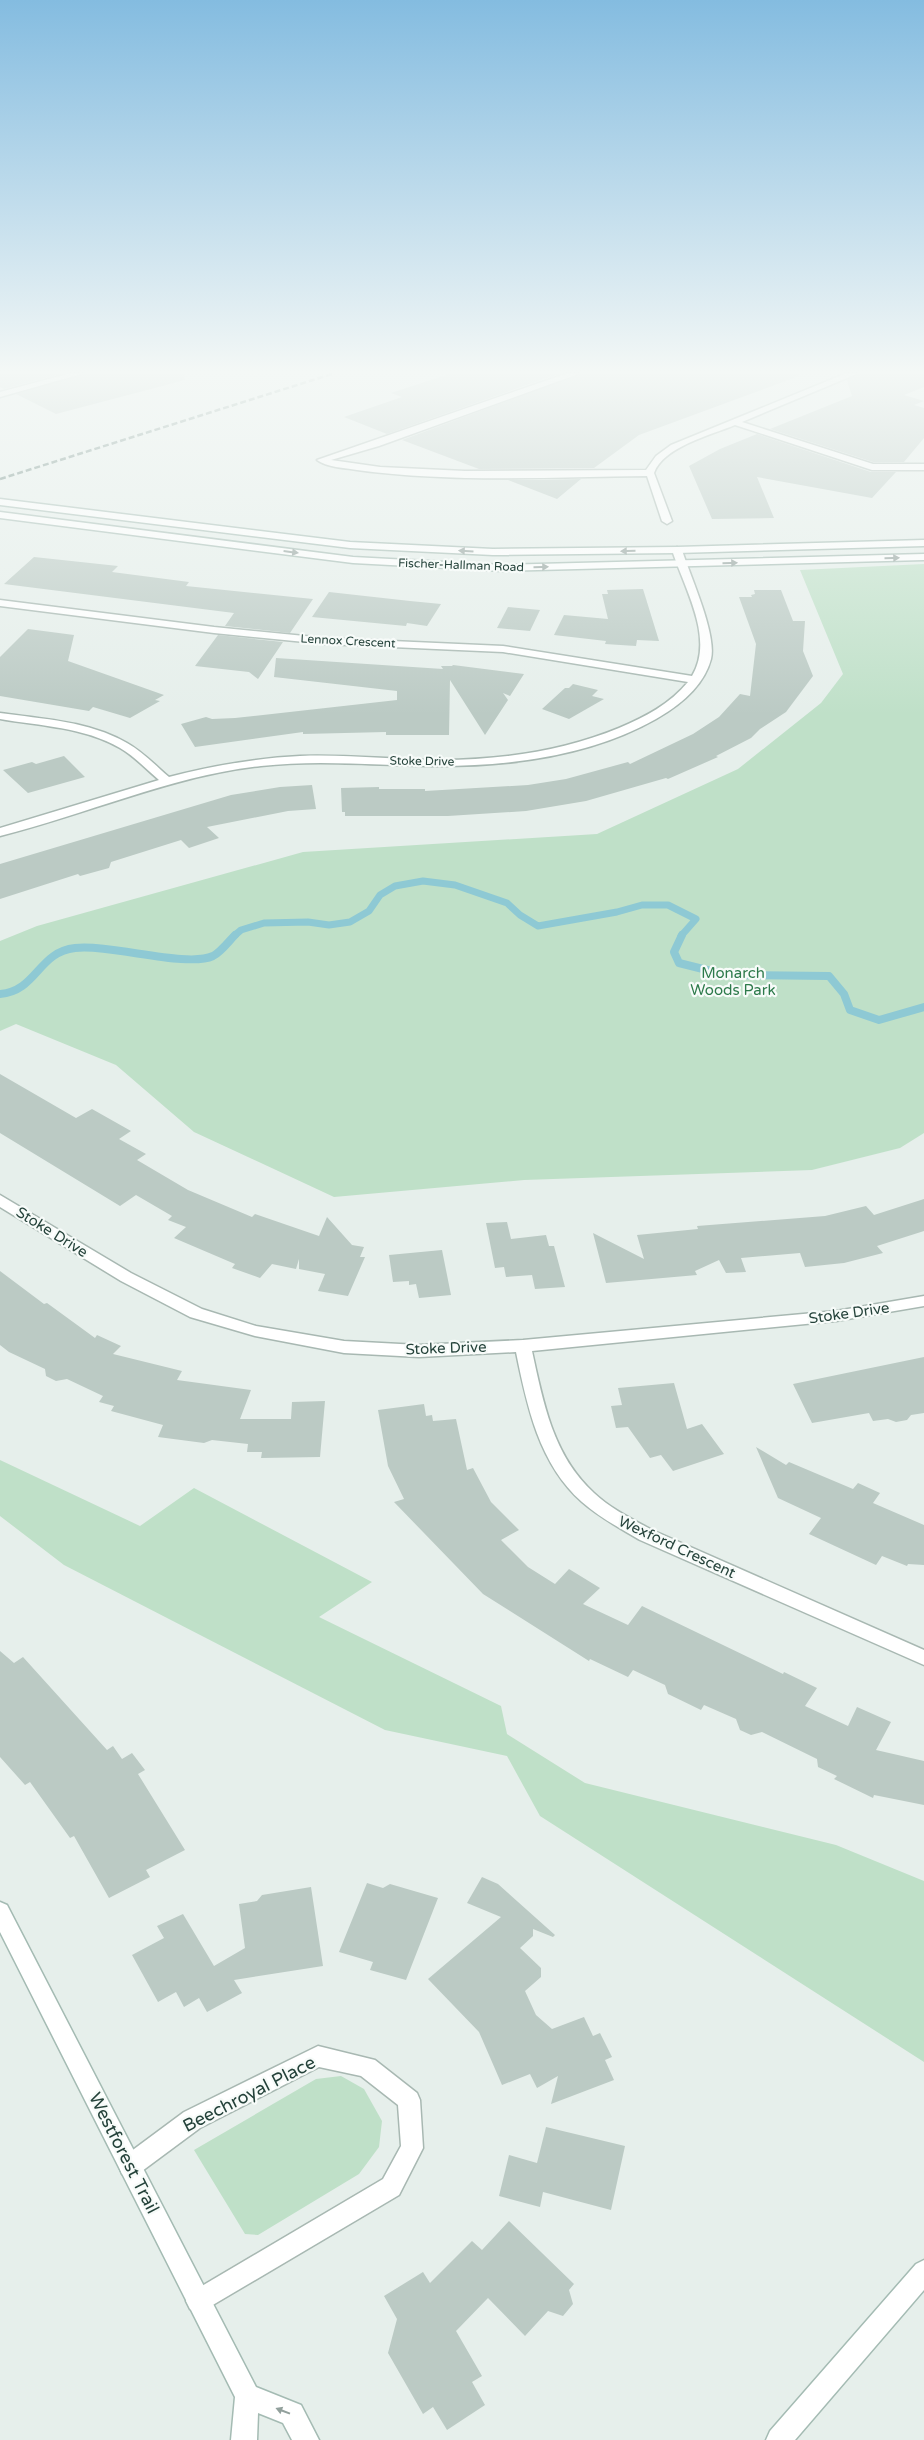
<svg xmlns="http://www.w3.org/2000/svg" width="924" height="2440" font-family="'Varela Round',sans-serif">
<rect width="100%" height="100%" fill="#e6efeb"/>
<path fill="#bfe0c8" d="M924 564V1133L900 1148 812 1170 524 1180 334 1197 194 1132 116 1065 16 1024 0 1031V941L37 926 303 852 597 834 738 769 821 703 843 674 800 570Z
M0 1460 140 1526 194 1488 372 1582 319 1617 501 1706 507 1734 585 1783 836 1845 924 1881V2062L540 1816 507 1756 385 1730 64 1565 0 1516Z
M341 2076 364 2089 382 2121 379 2147 359 2174 258 2235 245 2234 194 2150 316 2079Z"/>
<g fill="none" stroke-linecap="round" stroke-linejoin="round">
<path stroke="#8ec9d4" stroke-width="7" d="M234 936 241 930 264 923 308 922 329 925 350 922 369 911 380 895 395 886 423 881 455 885 507 903 520 915 538 926 617 912 642 905H668L696 919 681 936"/>
<path stroke="#8ec9d4" stroke-width="8" d="M682 935 674 952 679 963 727 975 829 976 844 994 850 1010 879 1020 924 1007
M0 994C37 991 38 952 75 948 111 944 187 968 213 956 221 952 229 941 235 935"/>
</g>
<path fill="#bbcac4" d="M0 373H63L4 389 0 387Z
M87 373H184L185 380 56 414 16 394Z
M452 373H561L387 434 344 417 402 397 391 393Z
M583 373H798L799 376 639 435 594 468 479 469 402 440Z
M861 373H924V387L904 395 924 401 914 405 924 408V438L904 462H873L770 429 852 396 847 380Z
M757 434 871 472H896L872 498 757 477 774 518 712 519 689 466 720 449Z
M581 479 557 499 508 480H538Z
M34 557 118 566 112 572 189 582 186 586 313 599 290 633 225 626 234 613 4 584Z
M643 589 659 641 637 640 636 646 605 644 606 641 554 635 564 615 608 619 602 594H608L607 590Z
M754 590H781L793 621H805L803 651 813 676 786 712 760 729 751 738 716 756 718 757 668 779 666 778 586 801 526 811 448 816H345V812H342L341 788 379 787V789H425V791L528 785 566 779 628 762 630 764 693 734 719 717 740 694 750 696 756 644 739 597H752L751 595 755 594Z
M329 592 410 601 441 604 427 626 407 623 406 626 312 617Z
M508 607 540 610 530 631 497 628Z
M28 629 74 635 68 661 164 695 155 700 160 701 130 718 93 707 89 711 0 696V657Z
M218 635 283 642 258 679 249 672 195 666Z
M276 658 443 669 441 666H452L453 665 524 674 510 696 503 693 508 700 485 735 450 680 449 735H386V732L303 734V732L195 747 181 724 206 717 212 719 235 718 397 700V691L274 677Z
M573 684 598 690 592 696 604 699 569 719 542 709 565 688H569Z
M64 756 85 777 28 793 3 770 32 762 36 764Z
M312 785 316 809 288 811 207 827 219 838 189 848 181 840 111 862 109 868 80 876 78 874 0 899V864L231 795 280 787Z
M0 1074 76 1118 92 1109 131 1131 119 1139 146 1154 137 1160 188 1190 252 1217 255 1214 319 1236 327 1217 352 1245 364 1247 360 1257H365L348 1296 318 1291 325 1274 299 1269V1259L296 1269 272 1264 260 1278 232 1268 235 1264 174 1238 186 1227 168 1220 172 1216 136 1195 120 1206 0 1133Z
M924 1199V1231L877 1246 883 1253 844 1263 805 1267 800 1253 741 1258 746 1272 726 1273 719 1260 695 1271 697 1275 606 1283 593 1233 644 1259 637 1235 698 1229 697 1226 825 1216 866 1206 874 1215Z
M507 1222 511 1239 546 1235 549 1246H554L565 1287 535 1289 532 1275 506 1277 504 1267 495 1268 486 1223Z
M442 1250 451 1295 419 1298 416 1284 409 1285V1281L393 1282 389 1255Z
M0 1271 44 1304 47 1303 95 1338 97 1335 121 1346 113 1354 182 1371 177 1380 251 1390 240 1419H291L292 1402 325 1401 320 1457 261 1458 262 1452H247L248 1444 212 1440 204 1443 158 1437 163 1425 111 1411 114 1406 99 1402 103 1396 67 1379 56 1381 46 1376 45 1369 9 1352 0 1345Z
M924 1357V1413L911 1415 907 1420 896 1422 888 1419 873 1421 869 1413 812 1423 793 1384Z
M674 1383 687 1429 702 1424 724 1454 673 1471 661 1455 650 1458 628 1427 616 1428 611 1406 622 1405 618 1388Z
M424 1404 426 1416 432 1415 433 1421 456 1419 467 1470 473 1468 491 1502 519 1530 501 1540 528 1567 555 1584 569 1569 600 1588 583 1604 628 1625 642 1606 783 1674 784 1672 817 1688 805 1706 848 1726 857 1707 891 1722 876 1750 924 1761V1805L874 1795 873 1798 834 1779 837 1776 818 1767 817 1759 762 1732 751 1735 740 1730 736 1719 704 1705 701 1710 668 1694 665 1685 633 1670 628 1677 590 1659 589 1661 483 1594 394 1502 404 1499 388 1466 378 1410Z
M756 1447 786 1465 789 1462 853 1489 858 1483 880 1493 873 1503 924 1525V1565L908 1564 907 1566 882 1556 876 1565 809 1534 821 1518 778 1498Z
M0 1651 14 1663 23 1657 107 1750 113 1746 122 1759 132 1753 145 1770 138 1774 185 1850 146 1870 150 1877 109 1898 74 1836 70 1838 30 1782 25 1785 0 1757Z
M482 1877 498 1884 555 1935 553 1937 533 1929V1936L520 1948 541 1968V1977L525 1991 536 2015 552 2029 584 2017 593 2036 600 2033 612 2057 605 2060 614 2080 551 2104 558 2076 537 2088 530 2074 502 2085 479 2032 428 1979 501 1917 467 1903Z
M367 1883 383 1888 390 1884 438 1898 406 1980 370 1970 373 1962 339 1952Z
M311 1887 323 1966 234 1980 242 1993 207 2012 199 1998 184 2007 176 1992 158 2002 132 1955 164 1938 157 1926 183 1914 214 1966 245 1948 239 1904 257 1901 262 1895Z
M546 2127 625 2146 611 2210 543 2192 540 2207 499 2196 509 2155 537 2163Z
M509 2221 574 2284 569 2290 573 2304 563 2316 548 2311 525 2336 488 2298 456 2331 482 2376 472 2382 485 2405 447 2430 433 2407 423 2414 388 2353 397 2319 384 2296 423 2272 430 2283 472 2241 482 2250Z"/>
<g fill="none" stroke-linecap="round" stroke-linejoin="round">
<defs>
<path id="street" d="M71 373H85L0 397V392Z
M568 373H581L379 446 331 460 380 467 465 471 646 470 656 456 671 445 847 373H859L742 422 873 464H924V470H872L735 425C711 435 663 447 654 473L672 521 667 524 662 521 647 476C551 477 452 483 357 470 345 468 326 467 317 460Z
M677 547 682 550C690 576 717 634 711 659 704 686 679 706 656 719 593 755 512 766 440 766 380 766 321 759 261 766 171 776 88 814 0 836V828L159 780C146 769 134 756 120 748 84 727 40 726 0 719V713C43 719 89 721 127 743 143 752 156 766 169 777 212 766 256 758 300 756 347 754 394 760 441 760 501 760 563 751 619 728 645 717 670 704 688 682L503 652 325 644 214 633 0 606V600L214 627 325 638 503 646 692 676C715 638 684 588 672 550Z
M0 1195 131 1273 202 1309 256 1326 344 1341 419 1345 523 1340 836 1311 924 1296V1306L836 1321 532 1351C543 1402 553 1456 594 1493 611 1509 632 1519 652 1530L924 1650V1665L640 1540C620 1528 600 1518 582 1502 539 1464 527 1406 516 1352L419 1357 344 1353 255 1336 190 1317 121 1281 0 1207Z
M318 2046 375 2060 417 2093 420 2100 423 2148 399 2195 206 2309 198 2313 190 2309 186 2301 190 2293 383 2179 401 2146 398 2105 361 2076 319 2067 200 2128 138 2174 130 2177 122 2174 119 2166 122 2158 184 2112Z"/>
<path id="secondary" d="M0 499 350 542 493 549 677 547 924 540V546L677 553 493 555 350 548 0 505Z
M0 512 353 557 503 565 924 554V560L503 571 353 563 0 518Z
M0 1902 7 1905 256 2387 301 2405 319 2440H292L283 2423 258 2413 257 2440H231L235 2397 0 1932Z
M924 2260V2290L795 2440H766L770 2431 916 2264Z"/>
</defs>
<use href="#street" stroke="#a8b8b2" stroke-width="3"/>
<use href="#secondary" stroke="#a4bbb3" stroke-width="3"/>
<use href="#street" fill="#fff" fill-rule="evenodd"/>
<use href="#secondary" fill="#fff" fill-rule="evenodd"/>
<path stroke="#5f7d75" stroke-width="2.5" stroke-dasharray="6 3" stroke-linecap="butt" d="M0 479 335 373"/>
</g>
<defs><path id="oneway-solid" d="M-6-.8H1V-3.2L6.5 0L1 3.2V.8H-6Z" transform="scale(1.25)"/></defs>
<g fill="#92a09c">
<use href="#oneway-solid" transform="translate(466 551) rotate(-177)"/>
<use href="#oneway-solid" transform="translate(628 551) rotate(179)"/>
<use href="#oneway-solid" transform="translate(291 552) rotate(7)"/>
<use href="#oneway-solid" transform="translate(892 558) rotate(-2)"/>
<use href="#oneway-solid" transform="translate(730 563) rotate(-2)"/>
<use href="#oneway-solid" transform="translate(541 567) rotate(-1)"/>
<use href="#oneway-solid" transform="translate(283 2411) rotate(-159)"/>
</g>
<linearGradient id="sky" x2="0" y2="1"><stop stop-color="#84bce0"/><stop offset="0.52" stop-color="#f4f8f6"/><stop offset="1" stop-color="#f4f8f6" stop-opacity="0"/></linearGradient>
<rect width="924" height="715" fill="url(#sky)"/>
<g text-anchor="middle" stroke-width="4.5" stroke-linejoin="round" paint-order="stroke">
<g font-size="12" fill="#24423a" stroke="#f7fbf9">
<text transform="translate(461 565) rotate(2)" y="4">Fischer-Hallman Road</text>
<text transform="translate(348 641) rotate(3)" y="4">Lennox Crescent</text>
<text transform="translate(422 761) rotate(1)" y="4">Stoke Drive</text>
</g>
<g font-size="15" fill="#2d7a4b" stroke="#f7fbf9">
<text x="733" y="978">Monarch<tspan x="733" dy="17">Woods Park</tspan></text>
</g>
<g font-size="15" fill="#24423a" stroke="#f7fbf9">
<text transform="translate(52 1232) rotate(32)" y="5">Stoke Drive</text>
<text transform="translate(849 1313) rotate(-8)" y="5">Stoke Drive</text>
<text transform="translate(446 1348) rotate(-2)" y="5">Stoke Drive</text>
<text transform="translate(677 1547) rotate(25)" y="5">Wexford Crescent</text>
</g>
<g font-size="18" fill="#24423a" stroke="#f7fbf9">
<text transform="translate(249 2094) rotate(-27)" y="6">Beechroyal Place</text>
<text transform="translate(124 2153) rotate(63)" y="6">Westforest Trail</text>
</g>
</g>
</svg>
